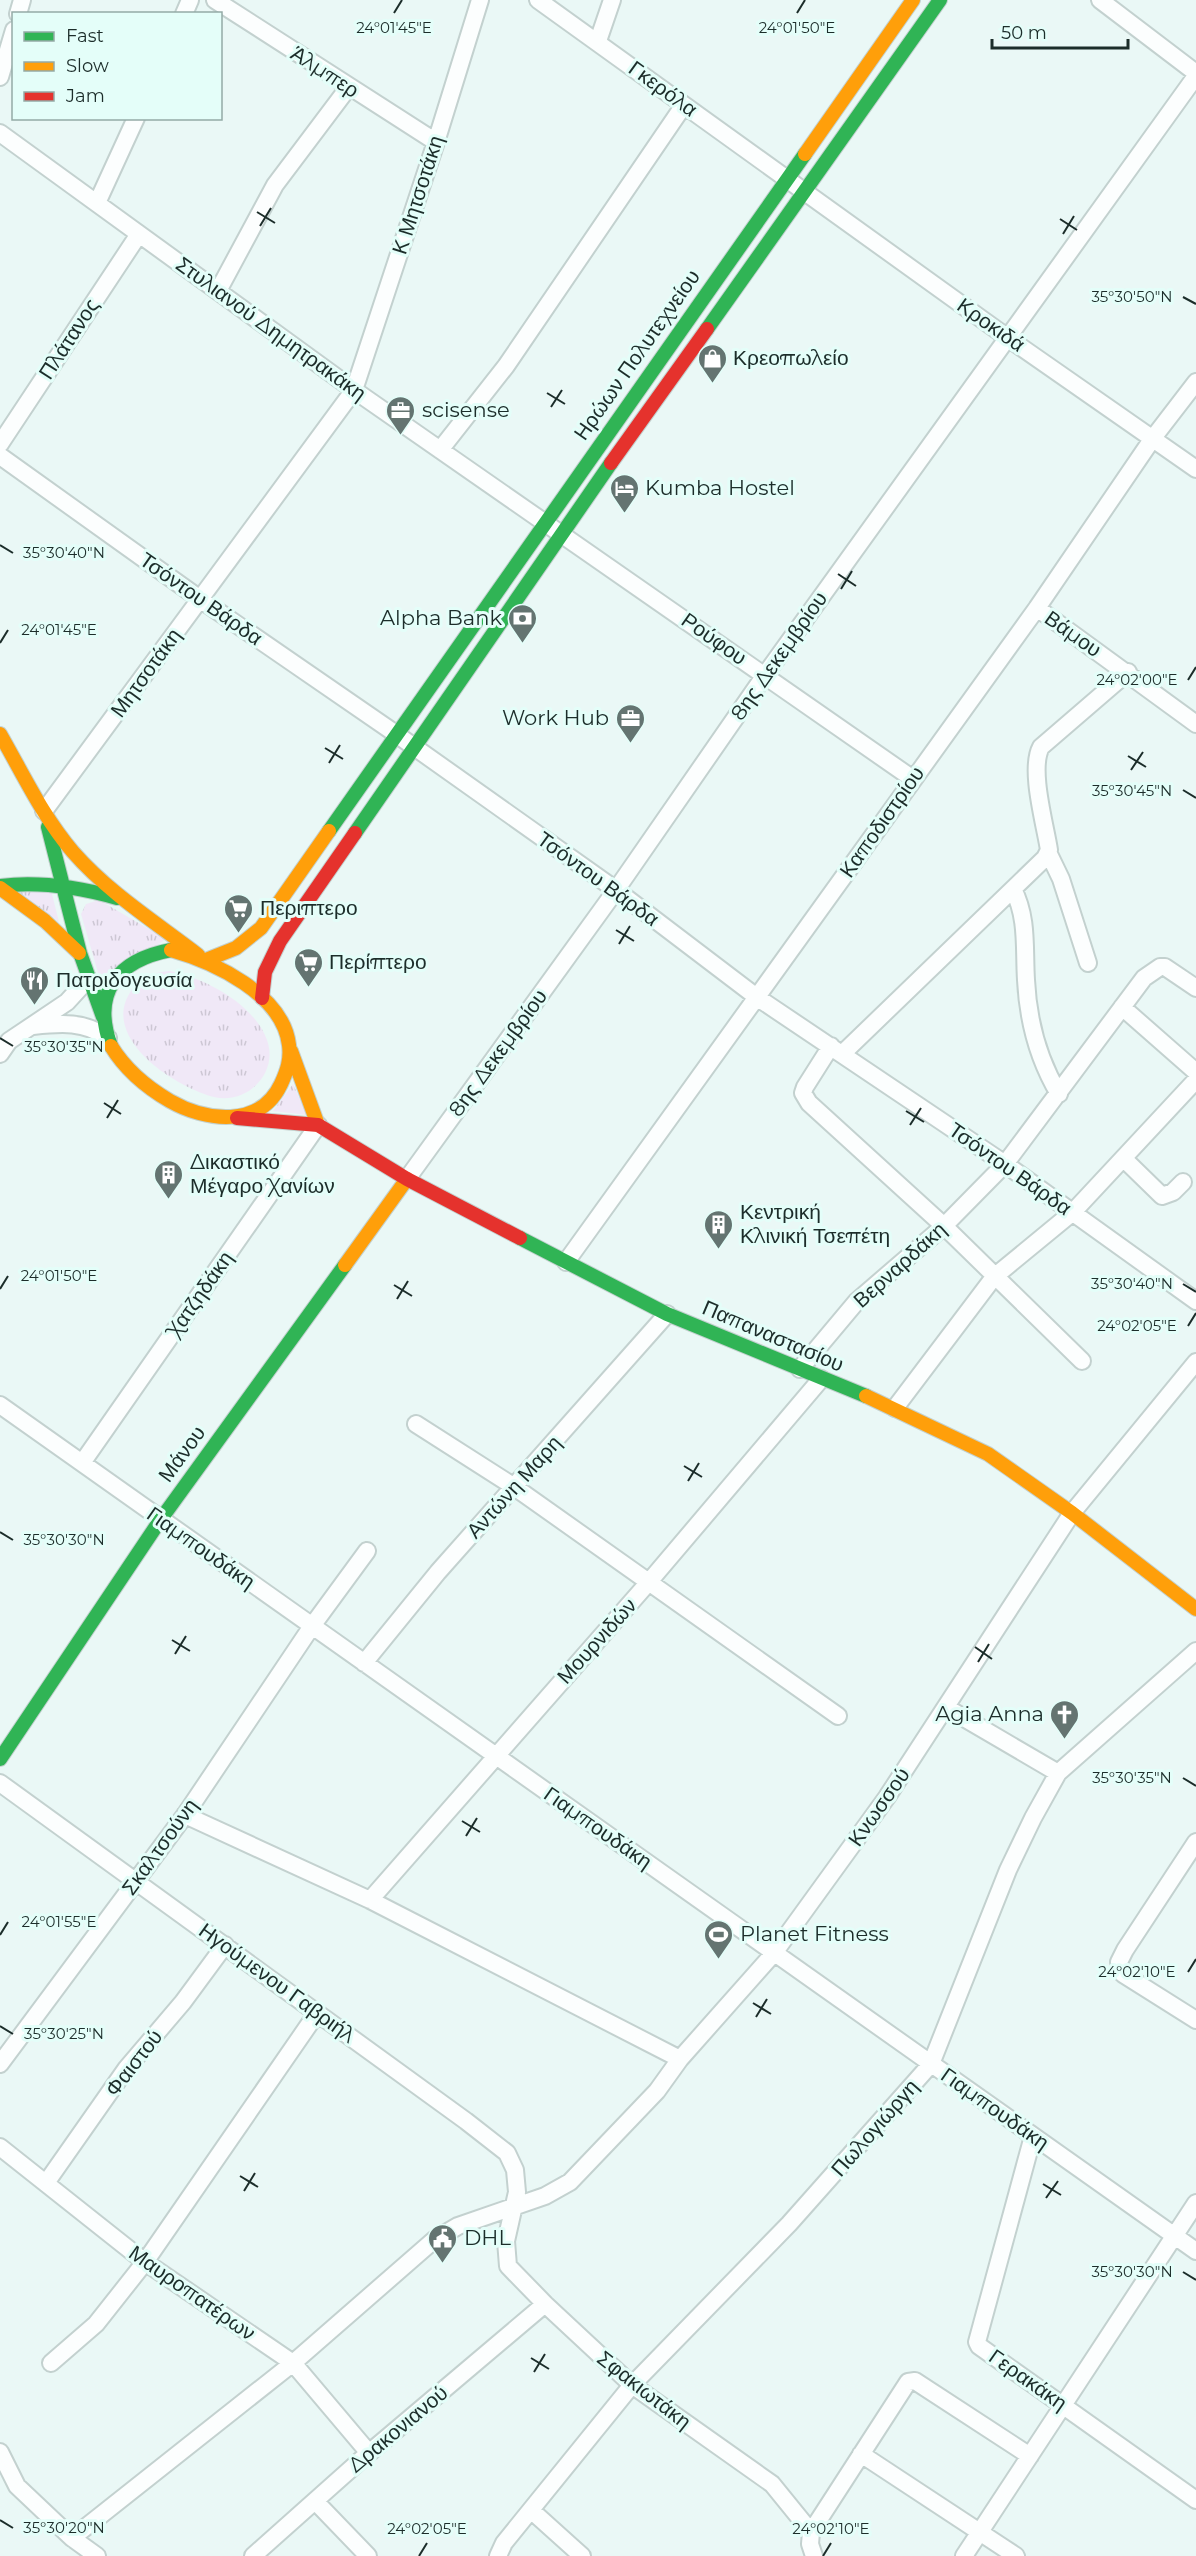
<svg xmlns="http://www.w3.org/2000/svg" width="1196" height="2556" font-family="Montserrat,sans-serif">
<defs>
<pattern id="grass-tufts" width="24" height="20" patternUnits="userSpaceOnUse" patternTransform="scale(1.5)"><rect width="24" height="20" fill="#f0e8f7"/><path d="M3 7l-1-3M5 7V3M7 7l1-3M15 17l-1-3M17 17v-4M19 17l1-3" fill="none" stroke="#cdc7d4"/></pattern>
</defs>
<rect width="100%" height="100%" fill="#eaf8f6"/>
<path fill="url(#grass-tufts)" d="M15 889 51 890 59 922Z
M99 900 166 939 101 983 81 914 86 904Z
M170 971C205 978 254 1004 267 1040 279 1073 247 1105 214 1097 175 1087 99 1038 131 991 140 977 155 972 170 971Z
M293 1084 307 1115 273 1111Z"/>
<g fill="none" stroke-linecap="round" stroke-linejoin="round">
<defs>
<path id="street" d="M215 0 436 142
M538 0 1008 338 1196 469
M1100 0 1196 73
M18 14 22 0
M184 14 190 0
M598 41 612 0
M0 77 14 30
M0 133 354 390 913 779
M97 203 136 118
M218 291 275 185 348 88
M0 444 139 234
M440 450 506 366 684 105
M0 456 200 599 396 734 616 890 758 998 1005 1164 1196 1301
M1037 608 1196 724
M44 811 354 390 436 142 480 0
M1048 852 1061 879 1088 963
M1013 889C1028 918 1024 948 1026 980 1028 1020 1038 1059 1059 1094
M1122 1007 1196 1072
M33 1026C61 1023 85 1021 108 1038
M831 1046 805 1087 803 1093 809 1103 944 1226 1082 1361
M0 1054 9 1041 67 1002 88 979
M842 1054 1045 858 1049 850C1045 824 1029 769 1041 747L1128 672
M1124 1159 1162 1196 1173 1192 1183 1182
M407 1179 616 890 765 675 1196 76
M566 1262 1037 608 1153 438 1196 382
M800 1369 857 1301 944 1226 1005 1164 1144 978 1160 967H1165L1196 988
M0 1405 1196 2251
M895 1408 994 1277 1073 1212 1196 1080
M416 1424 513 1486 838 1716
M82 1463 318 1125
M364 1663 438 1572 667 1314
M947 1708 1058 1773
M0 1783 466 2121 507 2153 515 2170 517 2192 506 2241 508 2266 545 2304 632 2385 772 2484 811 2532 810 2544 814 2556
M185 1815 370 1900 680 2059
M1196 1842 1125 1950 1119 1962 1123 1974 1196 2020
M370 1900 648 1583 821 1379
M0 2064 185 1815 312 1626 367 1551
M1033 2136 977 2342 979 2346 1196 2500
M0 2147 145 2262 293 2363 369 2453
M46 2183 126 2069 183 2002 225 1945
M51 2363 96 2324 145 2262 317 2013
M0 2452 17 2486 72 2538 97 2556
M861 2454 1016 2556
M315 2501 368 2556
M532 2511 582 2556
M811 2532 908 2382 915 2381 1030 2456
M72 2538 293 2363 434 2240 458 2226 545 2196 570 2182 657 2091 680 2059 774 1953 887 1797 1072 1513 1196 1362
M253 2556 363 2458 545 2304
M498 2556 504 2543 632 2385 789 2224 931 2064 1008 1870 1033 1818 1058 1773 1196 1651
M964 2556 1196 2203"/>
<path id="fast" d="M707 329 940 0
M48 827 80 953 103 1017
M329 831 805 154
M355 833 611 463
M0 886C40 881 78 887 117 898
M111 1046C91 992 118 960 171 950
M520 1238 667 1314 866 1396
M0 1759 161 1519 345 1265"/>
<path id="slow" d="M805 154 913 0
M0 734C23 774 43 817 73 852 109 893 155 922 198 955
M0 888 45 921 79 953
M206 960 236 948 261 928 329 831
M111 1046C125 1069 146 1087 170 1101 205 1121 260 1129 281 1084 287 1071 291 1060 289 1045 283 994 214 962 171 950
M291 1051 318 1125
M345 1265 407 1179
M866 1396 988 1454 1072 1513 1196 1609"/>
<path id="jam" d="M611 463 707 329
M262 998 265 972 280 941 355 833
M237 1118 318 1125 407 1179 520 1238"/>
</defs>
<use href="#street" stroke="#c3d1cf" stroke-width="20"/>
<use href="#fast" stroke="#c3d1cf" stroke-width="16"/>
<use href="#slow" stroke="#c3d1cf" stroke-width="16"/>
<use href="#jam" stroke="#c3d1cf" stroke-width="16"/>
<use href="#street" stroke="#fcfefe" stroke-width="16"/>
<use href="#fast" stroke="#30b455" stroke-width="14"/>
<use href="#slow" stroke="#ff9f0a" stroke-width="14"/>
<use href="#jam" stroke="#e5322d" stroke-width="14"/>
</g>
<path fill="none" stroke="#1c2d2a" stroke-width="2" d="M394 13 402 0M797 13 805 0M257 212 275 223M1060 219 1077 230M260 226 271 208M1063 234 1074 216M1183 297 1196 304M547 393 565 404M551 407 562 390M0 545 13 553M838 574 856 586M841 589 852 571M0 643 8 630M1188 680 1196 667M325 748 343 759M1128 756 1146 767M329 763 340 745M1131 770 1143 752M1183 790 1196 798M616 930 634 941M619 944 630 926M0 1038 13 1046M104 1103 121 1114M906 1111 924 1122M107 1118 118 1100M910 1125 921 1108M1183 1284 1196 1292M394 1285 412 1296M0 1289 8 1276M397 1299 408 1281M1188 1326 1196 1313M684 1466 702 1477M688 1481 699 1463M0 1532 13 1540M172 1640 190 1651M975 1647 992 1659M175 1654 186 1636M978 1662 989 1644M1183 1778 1196 1786M462 1821 480 1832M466 1836 477 1818M0 1935 8 1922M1188 1972 1196 1959M753 2003 771 2014M756 2017 767 1999M0 2026 13 2034M240 2176 258 2187M1043 2184 1061 2195M244 2191 255 2173M1046 2198 1058 2181M1183 2272 1196 2280M531 2358 549 2369M534 2372 545 2354M0 2520 13 2528M419 2556 427 2543M823 2556 831 2543"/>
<defs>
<symbol id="shop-pin" viewBox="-11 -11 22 30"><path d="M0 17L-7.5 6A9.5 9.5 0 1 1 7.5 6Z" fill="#647471" stroke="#e4fef9"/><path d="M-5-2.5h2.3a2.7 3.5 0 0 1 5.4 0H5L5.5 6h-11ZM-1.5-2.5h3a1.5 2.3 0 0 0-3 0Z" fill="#fff"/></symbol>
<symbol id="office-pin" viewBox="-11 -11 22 30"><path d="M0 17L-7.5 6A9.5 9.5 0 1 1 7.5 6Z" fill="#647471" stroke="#e4fef9"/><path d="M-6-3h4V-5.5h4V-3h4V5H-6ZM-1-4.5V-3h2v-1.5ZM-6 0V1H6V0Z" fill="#fff"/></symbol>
<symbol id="hotel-pin" viewBox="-11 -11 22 30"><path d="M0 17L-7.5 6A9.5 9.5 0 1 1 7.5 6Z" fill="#647471" stroke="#e4fef9"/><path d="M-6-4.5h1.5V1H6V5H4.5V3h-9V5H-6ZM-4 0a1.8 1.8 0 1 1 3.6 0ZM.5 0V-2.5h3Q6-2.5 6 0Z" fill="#fff"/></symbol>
<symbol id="bank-pin" viewBox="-11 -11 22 30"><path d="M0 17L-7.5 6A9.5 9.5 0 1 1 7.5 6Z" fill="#647471" stroke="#e4fef9"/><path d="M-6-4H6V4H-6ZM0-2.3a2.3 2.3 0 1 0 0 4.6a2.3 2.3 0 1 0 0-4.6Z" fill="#fff"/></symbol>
<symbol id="supermarket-pin" viewBox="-11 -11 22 30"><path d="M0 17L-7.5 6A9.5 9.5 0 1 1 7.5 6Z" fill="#647471" stroke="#e4fef9"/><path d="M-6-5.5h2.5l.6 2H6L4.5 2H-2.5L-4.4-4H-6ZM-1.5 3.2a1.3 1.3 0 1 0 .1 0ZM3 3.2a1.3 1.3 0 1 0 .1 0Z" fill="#fff"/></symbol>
<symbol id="restaurant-pin" viewBox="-11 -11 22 30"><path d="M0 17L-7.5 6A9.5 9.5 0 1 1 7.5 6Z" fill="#647471" stroke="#e4fef9"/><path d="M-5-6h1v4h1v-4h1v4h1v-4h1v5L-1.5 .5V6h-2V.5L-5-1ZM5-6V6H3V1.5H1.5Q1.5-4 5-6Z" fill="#fff"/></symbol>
<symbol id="building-pin" viewBox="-11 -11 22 30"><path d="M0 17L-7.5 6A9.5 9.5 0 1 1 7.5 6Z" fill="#647471" stroke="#e4fef9"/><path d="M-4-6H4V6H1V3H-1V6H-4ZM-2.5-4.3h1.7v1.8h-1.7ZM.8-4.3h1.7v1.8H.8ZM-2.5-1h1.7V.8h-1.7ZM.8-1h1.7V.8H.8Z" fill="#fff"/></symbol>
<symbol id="church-pin" viewBox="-11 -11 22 30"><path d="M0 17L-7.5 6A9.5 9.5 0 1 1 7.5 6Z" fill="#647471" stroke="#e4fef9"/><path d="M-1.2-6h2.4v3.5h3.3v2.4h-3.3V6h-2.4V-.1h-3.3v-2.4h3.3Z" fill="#fff"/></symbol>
<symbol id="stadium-pin" viewBox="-11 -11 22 30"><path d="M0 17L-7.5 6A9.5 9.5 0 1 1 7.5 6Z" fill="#647471" stroke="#e4fef9"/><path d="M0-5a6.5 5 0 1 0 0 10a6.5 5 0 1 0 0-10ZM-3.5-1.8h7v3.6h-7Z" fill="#fff"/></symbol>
<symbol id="civic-pin" viewBox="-11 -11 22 30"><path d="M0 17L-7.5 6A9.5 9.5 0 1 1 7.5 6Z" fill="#647471" stroke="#e4fef9"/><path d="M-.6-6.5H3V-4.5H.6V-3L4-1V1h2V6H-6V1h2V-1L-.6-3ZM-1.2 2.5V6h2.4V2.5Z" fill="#fff"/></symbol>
</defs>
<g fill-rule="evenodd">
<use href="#shop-pin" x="696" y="342" width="33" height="45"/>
<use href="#office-pin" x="384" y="394" width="33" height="45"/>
<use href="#hotel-pin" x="608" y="472" width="33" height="45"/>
<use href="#bank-pin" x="506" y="602" width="33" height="45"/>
<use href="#office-pin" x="614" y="702" width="33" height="45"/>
<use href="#supermarket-pin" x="222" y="892" width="33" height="45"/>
<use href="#supermarket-pin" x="292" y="946" width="33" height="45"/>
<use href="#restaurant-pin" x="18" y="964" width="33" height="45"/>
<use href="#building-pin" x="152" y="1158" width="33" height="45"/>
<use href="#building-pin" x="702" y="1208" width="33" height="45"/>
<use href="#church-pin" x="1048" y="1698" width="33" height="45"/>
<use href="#stadium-pin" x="702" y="1918" width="33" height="45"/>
<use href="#civic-pin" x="426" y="2222" width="33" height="45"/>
</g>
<g text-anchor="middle" stroke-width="6" stroke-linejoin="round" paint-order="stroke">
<g font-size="21" fill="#1c2d2a" stroke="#e4fef9">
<text transform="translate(325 72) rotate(33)" y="7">Άλμπερ</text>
<text transform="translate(663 89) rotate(36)" y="7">Γκερόλα</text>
<text transform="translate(418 195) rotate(-72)" y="7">Κ Μητσοτάκη</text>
<text transform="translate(991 325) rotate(35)" y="7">Κροκιδά</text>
<text transform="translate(271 329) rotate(36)" y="7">Στυλιανού Δημητρακάκη</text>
<text transform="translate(69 339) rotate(-57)" y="7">Πλάτανος</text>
<text transform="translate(637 355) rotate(-55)" y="7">Ηρώων Πολυτεχνείου</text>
<text transform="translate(201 599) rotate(35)" y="7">Τσόντου Βάρδα</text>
<text transform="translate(1073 634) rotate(35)" y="7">Βάμου</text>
<text transform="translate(714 639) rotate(35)" y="7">Ρούφου</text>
<text transform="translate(779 656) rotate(-55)" y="7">8ης Δεκεμβρίου</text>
<text transform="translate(146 673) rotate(-54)" y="7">Μητσοτάκη</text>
<text transform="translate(882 822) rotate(-55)" y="7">Καποδιστρίου</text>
<text transform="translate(598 879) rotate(36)" y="7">Τσόντου Βάρδα</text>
<text transform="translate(498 1053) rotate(-54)" y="7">8ης Δεκεμβρίου</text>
<text transform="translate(1010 1169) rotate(35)" y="7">Τσόντου Βάρδα</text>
<text transform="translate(900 1265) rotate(-42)" y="7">Βερναρδάκη</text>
<text transform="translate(200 1294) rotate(-55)" y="7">Χατζηδάκη</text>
<text transform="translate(773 1336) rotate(23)" y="7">Παπαναστασίου</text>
<text transform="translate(182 1454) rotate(-54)" y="7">Μάνου</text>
<text transform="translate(514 1487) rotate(-48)" y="7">Αντώνη Μαρη</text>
<text transform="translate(201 1548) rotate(35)" y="7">Γιαμπουδάκη</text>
<text transform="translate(597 1641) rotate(-48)" y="7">Μουρνιδών</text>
<text transform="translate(879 1807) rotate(-55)" y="7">Κνωσσού</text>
<text transform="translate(598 1828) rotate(35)" y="7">Γιαμπουδάκη</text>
<text transform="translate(160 1847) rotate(-54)" y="7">Σκαλτσούνη</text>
<text transform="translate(277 1983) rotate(36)" y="7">Ηγούμενου Γαβριήλ</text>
<text transform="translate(134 2063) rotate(-52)" y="7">Φαιστού</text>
<text transform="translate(995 2109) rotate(35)" y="7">Γιαμπουδάκη</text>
<text transform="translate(875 2128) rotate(-49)" y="7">Πωλογιώργη</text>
<text transform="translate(192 2293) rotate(35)" y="7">Μαυροπατέρων</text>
<text transform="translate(1028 2380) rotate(35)" y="7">Γερακάκη</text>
<text transform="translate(644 2390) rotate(38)" y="7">Σφακιωτάκη</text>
<text transform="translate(398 2429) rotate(-40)" y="7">Δρακονιανού</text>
</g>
<g font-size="21" fill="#1c2d2a" stroke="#e4fef9" text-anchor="start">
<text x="733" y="365">Κρεοπωλείο</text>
<text x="422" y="417">scisense</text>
<text x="645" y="495">Kumba Hostel</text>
<text x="502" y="625" text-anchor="end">Alpha Bank</text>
<text x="609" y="725" text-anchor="end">Work Hub</text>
<text x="260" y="915">Περιπτερο</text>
<text x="329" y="969">Περίπτερο</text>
<text x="56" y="987">Πατριδογευσία</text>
<text x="190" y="1169">Δικαστικό<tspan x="190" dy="24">Μέγαρο Χανίων</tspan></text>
<text x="740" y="1219">Κεντρική<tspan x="740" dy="24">Κλινική Τσεπέτη</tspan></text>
<text x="1044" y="1721" text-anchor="end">Agia Anna</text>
<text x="740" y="1941">Planet Fitness</text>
<text x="464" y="2245">DHL</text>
</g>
</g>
<g font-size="15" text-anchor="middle" fill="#1c2d2a" stroke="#e4fef9" stroke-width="6" stroke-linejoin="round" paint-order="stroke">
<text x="394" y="33">24°01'45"E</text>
<text x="797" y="33">24°01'50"E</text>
<text x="1132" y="302">35°30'50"N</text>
<text x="64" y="558">35°30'40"N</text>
<text x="59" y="635">24°01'45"E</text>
<text x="1137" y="685">24°02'00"E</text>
<text x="1132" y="796">35°30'45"N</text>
<text x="64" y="1052">35°30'35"N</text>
<text x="59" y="1281">24°01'50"E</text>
<text x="1132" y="1289">35°30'40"N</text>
<text x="1137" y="1331">24°02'05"E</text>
<text x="64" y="1545">35°30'30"N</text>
<text x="1132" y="1783">35°30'35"N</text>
<text x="59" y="1927">24°01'55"E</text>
<text x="1137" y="1977">24°02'10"E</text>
<text x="64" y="2039">35°30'25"N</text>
<text x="1132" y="2277">35°30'30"N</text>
<text x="64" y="2533">35°30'20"N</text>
<text x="427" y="2534">24°02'05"E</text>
<text x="831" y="2534">24°02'10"E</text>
</g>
<rect x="12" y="12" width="210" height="108" fill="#e4fef9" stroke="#94aaa6" stroke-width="1.5"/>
<rect x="24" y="32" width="30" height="9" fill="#30b455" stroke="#94aaa6" stroke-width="1.5"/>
<text x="66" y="42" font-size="18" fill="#1c2d2a">Fast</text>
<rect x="24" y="62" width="30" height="9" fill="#ff9f0a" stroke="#94aaa6" stroke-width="1.5"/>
<text x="66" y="72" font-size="18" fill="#1c2d2a">Slow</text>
<rect x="24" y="92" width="30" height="9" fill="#e5322d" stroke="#94aaa6" stroke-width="1.5"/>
<text x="66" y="102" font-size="18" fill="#1c2d2a">Jam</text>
<path d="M992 39v9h136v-9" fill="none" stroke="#1c2d2a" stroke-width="3"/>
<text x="1001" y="39" font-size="18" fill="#1c2d2a" stroke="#e4fef9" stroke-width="4.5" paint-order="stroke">50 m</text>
</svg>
